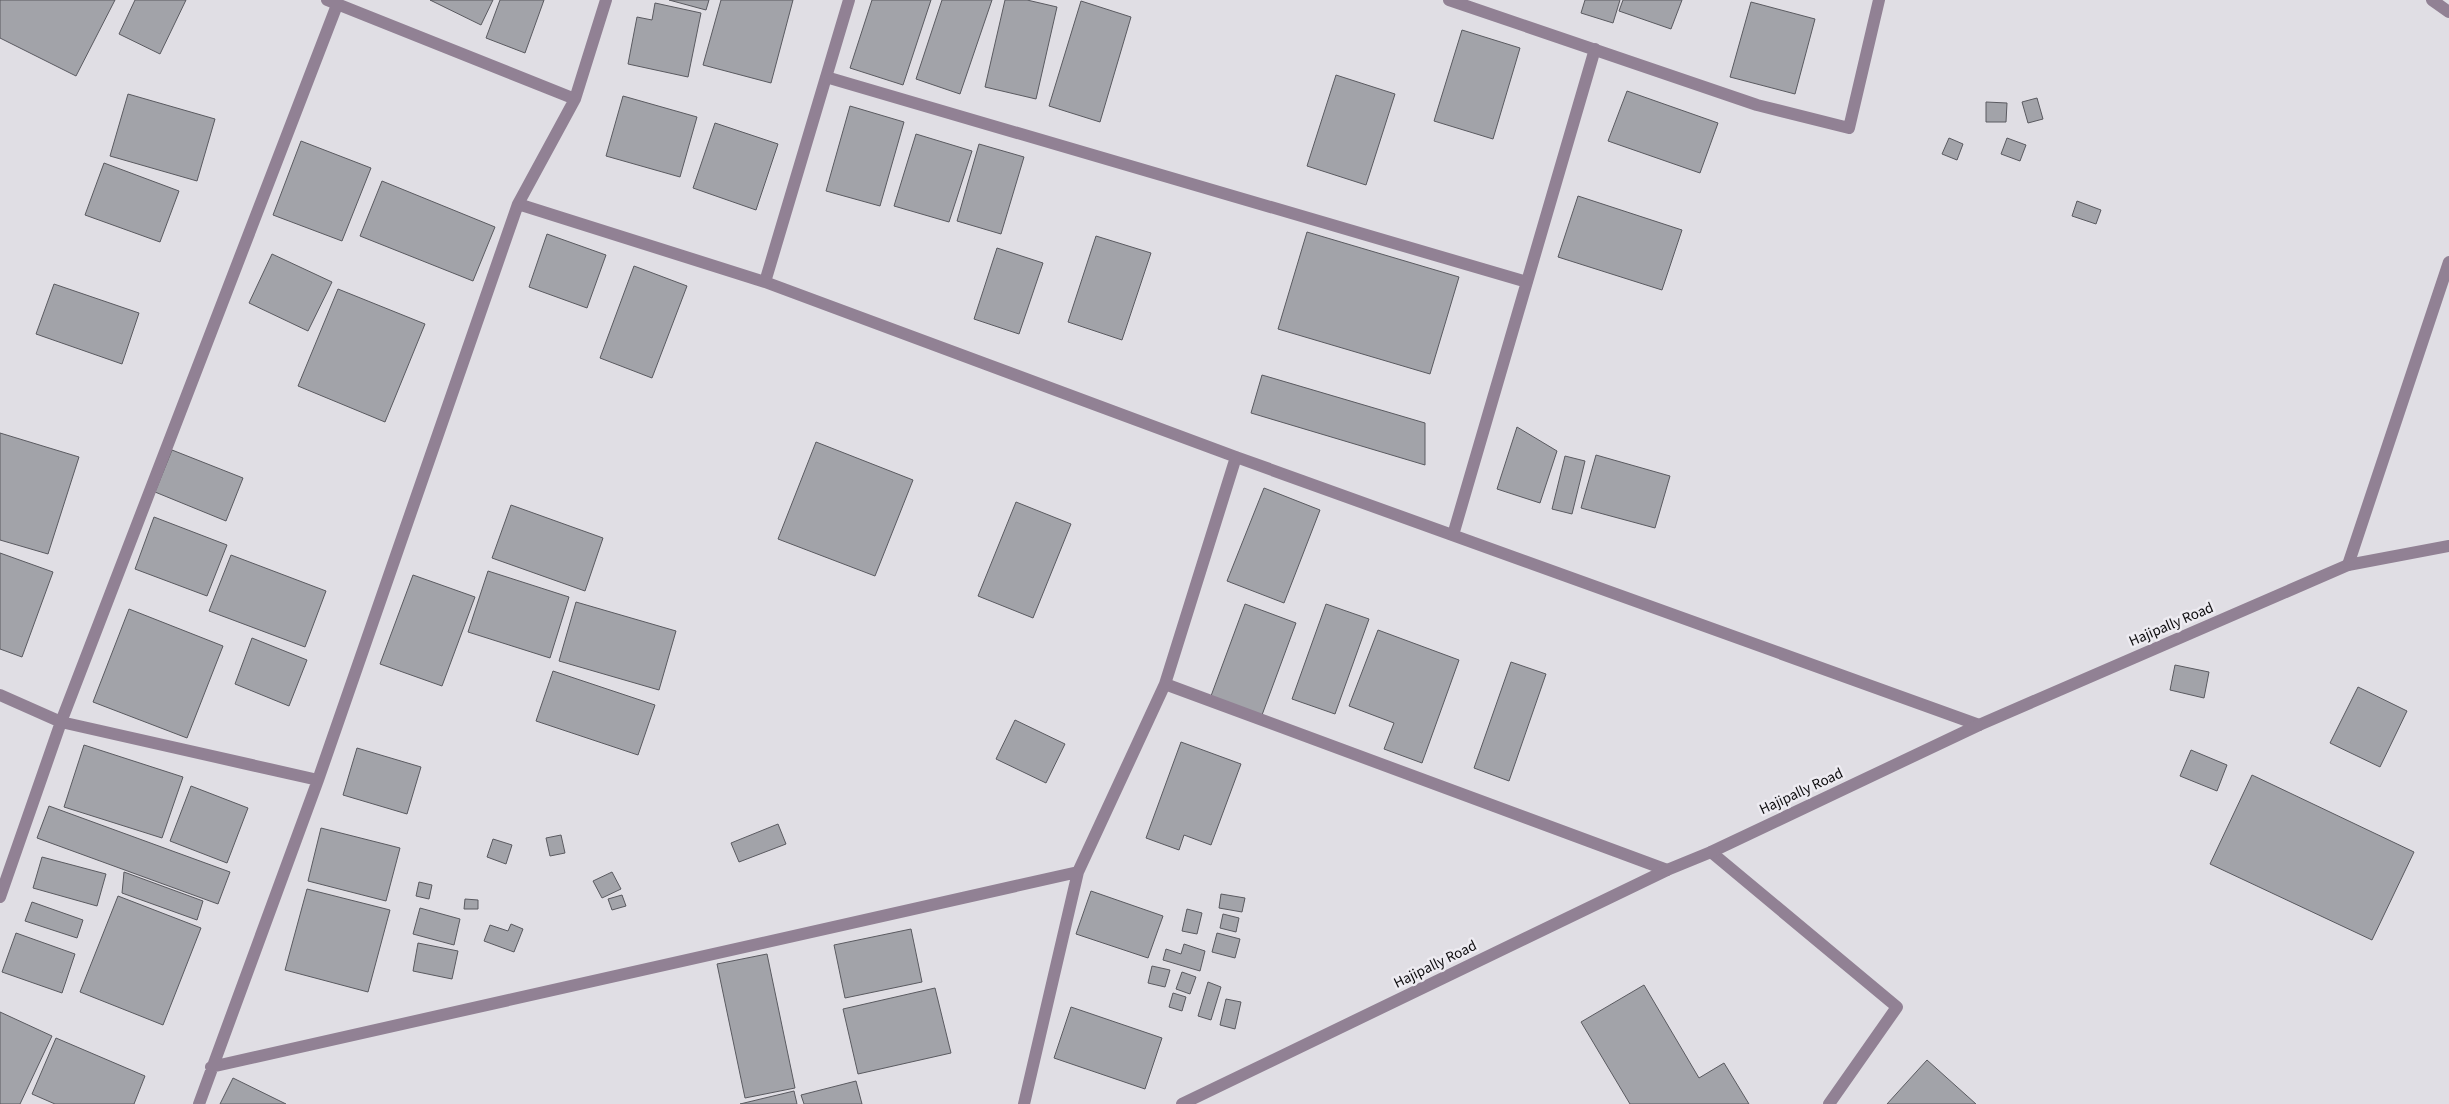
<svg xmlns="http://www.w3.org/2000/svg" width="2449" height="1104" font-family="'Source Sans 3',sans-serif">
<rect width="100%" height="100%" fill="#e0dee4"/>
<path fill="#a2a3a9" stroke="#5a5a60" d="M0 0H115L76 76 0 38Z
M135 0H186L160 54 119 34Z
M430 0H493L481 25Z
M500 0H544L525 53 486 38Z
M669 0H709L706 10Z
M721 0H793L771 83 703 65Z
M872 0H931L903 85 850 68Z
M942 0H992L960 94 916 79Z
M1005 0H1027L1057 7 1036 99 985 87Z
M1585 0H1620L1613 23 1581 13Z
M1623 0H1682L1671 29 1619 11Z
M1081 1 1131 17 1100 122 1049 106Z
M1751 2 1815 19 1795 94 1730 77Z
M655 3 701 13 688 77 628 64 637 17 652 20Z
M1462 30 1520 48 1493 139 1434 121Z
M1336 75 1395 94 1366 185 1307 166Z
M1627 91 1718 123 1700 173 1608 141Z
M128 94 215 119 197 181 110 156Z
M623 96 697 117 680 177 606 156Z
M2037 98 2043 119 2028 123 2022 102Z
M1986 102 2007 103 2006 122H1986Z
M850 106 904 122 880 206 826 191Z
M715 123 778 144 756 210 693 188Z
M916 134 972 151 949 222 894 206Z
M1949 138 1963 144 1957 160 1942 154Z
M2007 138 2026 145 2020 161 2001 154Z
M301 141 371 168 342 241 273 215Z
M979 144 1024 157 1001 234 957 221Z
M104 163 179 191 160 242 85 215Z
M382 181 495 227 473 281 360 236Z
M1578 196 1682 230 1662 290 1558 257Z
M2077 201 2101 210 2096 224 2072 216Z
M1307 232 1459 277 1430 374 1278 329Z
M547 234 606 255 587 308 529 287Z
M1096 236 1151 253 1122 340 1068 322Z
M997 248 1043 263 1019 334 974 319Z
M272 254 332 282 308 331 249 303Z
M634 266 687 286 652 378 600 358Z
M54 284 139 313 122 364 36 334Z
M338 289 425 324 385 422 298 386Z
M1262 375 1425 423V465L1251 413Z
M1517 427 1557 451 1540 503 1497 489Z
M0 433 79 457 48 554 0 540Z
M816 442 913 480 875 576 778 539Z
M172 450 243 478 226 521 155 492Z
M1596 455 1670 476 1655 528 1581 508Z
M1565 456 1585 461 1572 514 1552 509Z
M1264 488 1320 510 1284 603 1227 581Z
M1016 502 1071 524 1033 618 978 596Z
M511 505 603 538 585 591 492 558Z
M154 517 227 545 207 596 135 569Z
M0 553 53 572 22 657 0 649Z
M231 555 326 591 305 647 209 611Z
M488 571 569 597 550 658 468 632Z
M413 575 475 597 442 686 380 664Z
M576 602 676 631 659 690 559 661Z
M1245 604 1296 623 1262 715 1211 696Z
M1326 604 1369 619 1335 714 1292 699Z
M129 609 223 646 187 738 93 702Z
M1378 630 1459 660 1422 763 1384 749 1394 723 1349 706Z
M252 638 307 660 289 706 235 684Z
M1511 662 1546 674 1509 781 1474 768Z
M2175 665 2209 672 2204 698 2170 690Z
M553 671 655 705 638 755 536 721Z
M2358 687 2407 711 2380 767 2330 743Z
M1015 720 1065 744 1046 783 996 759Z
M1181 742 1241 764 1211 845 1184 835 1179 850 1146 838Z
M84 745 183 777 162 838 64 807Z
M357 748 421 767 407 814 343 795Z
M2191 750 2227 765 2217 791 2180 776Z
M2252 775 2414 852 2372 940 2210 864Z
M191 786 248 808 227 863 170 841Z
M49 806 230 872 218 904 37 838Z
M778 824 786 844 739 862 731 843Z
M321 828 400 848 386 901 308 881Z
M561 835 565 853 550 856 546 838Z
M493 839 512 845 506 864 487 857Z
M42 857 106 874 97 906 33 888Z
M124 872 203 901 197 920 122 893Z
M612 872 621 889 602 898 593 881Z
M419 882 432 885 429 899 416 896Z
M307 889 390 910 368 992 285 970Z
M1091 891 1163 916 1148 958 1076 934Z
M1221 894 1245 898 1242 912 1219 908Z
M622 895 626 906 612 910 608 899Z
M118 896 201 928 163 1025 80 992Z
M465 899 478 900V909H464Z
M32 902 83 920 77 938 25 921Z
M420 908 460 919 454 945 413 934Z
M1187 909 1202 913 1197 934 1182 931Z
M1223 914 1239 918 1236 932 1220 928Z
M511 924 523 929 514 952 484 941 490 925 508 931Z
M911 929 922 982 845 998 834 945Z
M16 933 75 954 62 993 2 972Z
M1217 933 1240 939 1235 958 1212 952Z
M418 943 458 951 452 979 413 971Z
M1184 944 1205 951 1200 971 1163 960 1166 949 1181 954Z
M767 954 795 1088 745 1098 717 964Z
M1152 966 1170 970 1165 987 1148 983Z
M1182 972 1196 977 1190 994 1176 989Z
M1208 982 1221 987 1211 1020 1198 1016Z
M1644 985 1699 1078 1724 1063 1749 1104H1630L1581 1022Z
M935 988 951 1053 858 1074 843 1009Z
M1173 993 1186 997 1182 1011 1169 1007Z
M1226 999 1241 1002 1235 1029 1220 1025Z
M1071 1007 1162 1038 1145 1089 1054 1058Z
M0 1012 52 1036 20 1104H0Z
M56 1038 145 1076 134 1104H55L32 1094Z
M1927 1060 1976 1104H1887Z
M233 1078 286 1104H220Z
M856 1081 862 1104H804L801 1095Z
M794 1091 797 1104H740Z"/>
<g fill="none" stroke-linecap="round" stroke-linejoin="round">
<path stroke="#918194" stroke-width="12" d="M327 0 575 99
M1449 0 1757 105 1849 128 1879 0
M2432 0 2449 12
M826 77 1527 282
M518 204 765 282 1236 457 1979 725
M765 282 849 0
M1453 535 1595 49
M2348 565 2449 262
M1165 684 1667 870
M0 695 61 722 318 780
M1711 852 1897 1007 1829 1104
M0 897 61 722 337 5
M211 1067 1078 872
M199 1104 318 780 518 204 575 99 606 0
M1024 1104 1078 872 1165 684 1236 457"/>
<path stroke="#918194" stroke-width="12" d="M1182 1104 1667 870 1711 852 1979 725 2348 565 2449 546"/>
</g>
<g text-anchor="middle" stroke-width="5" stroke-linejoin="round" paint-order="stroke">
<g font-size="15" fill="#0d0c0e" stroke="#edebf1">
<text transform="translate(2171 624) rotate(-23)" y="5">Hajipally Road</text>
<text transform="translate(1801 791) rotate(-25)" y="5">Hajipally Road</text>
<text transform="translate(1435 964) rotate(-26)" y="5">Hajipally Road</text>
</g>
</g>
</svg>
